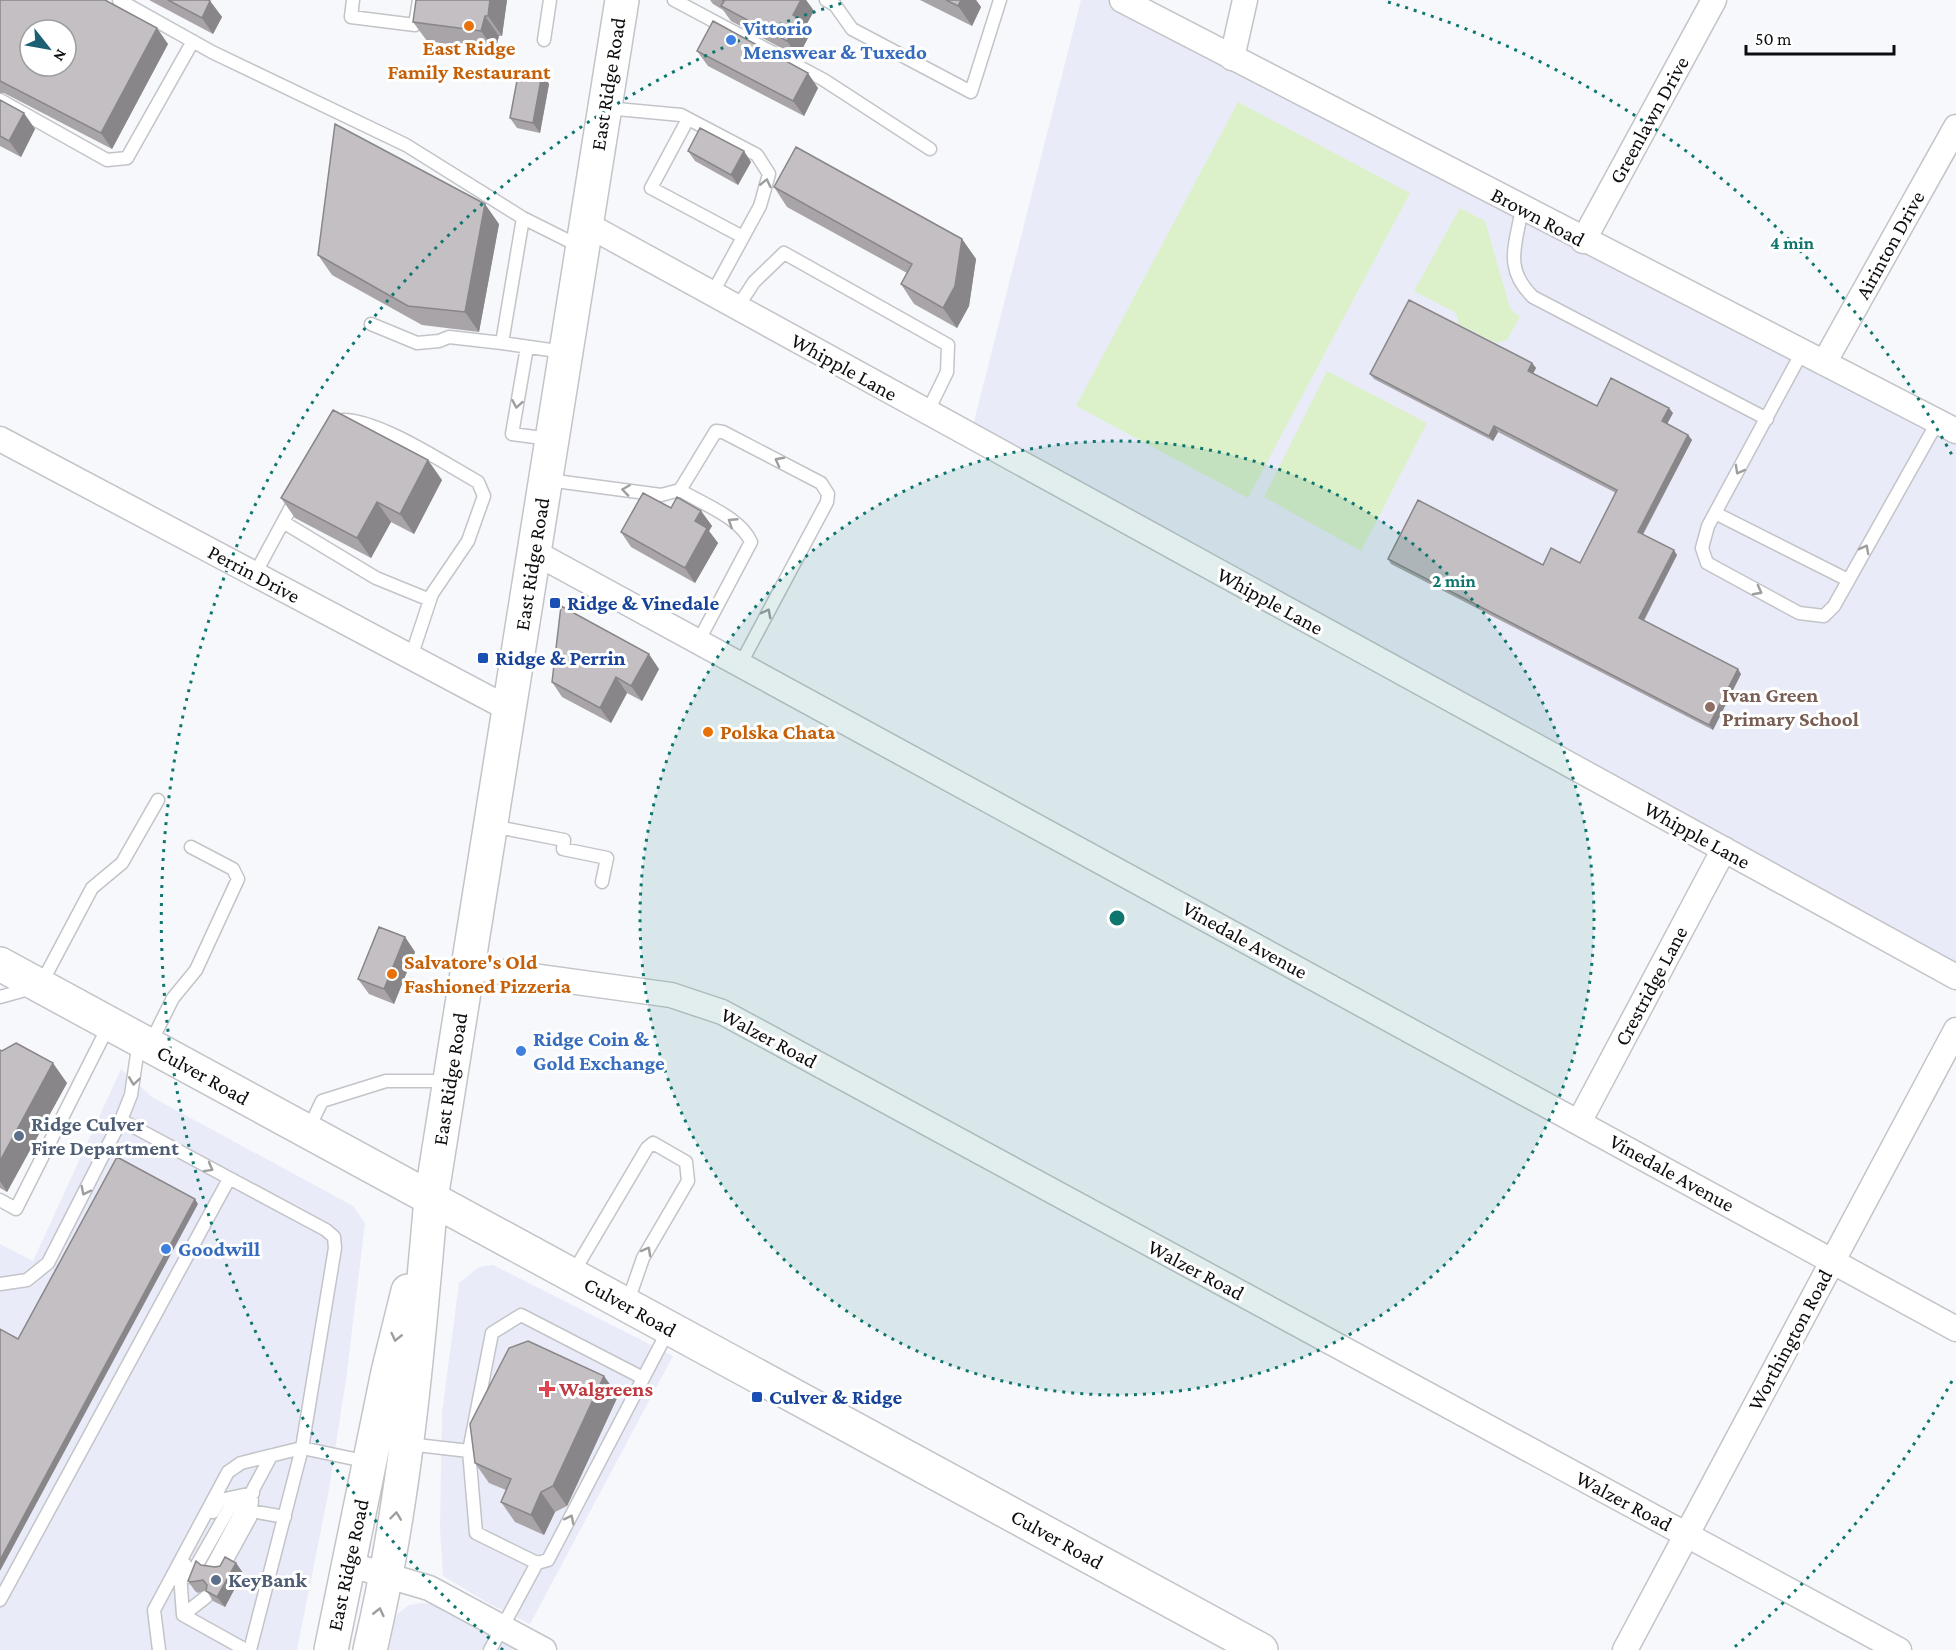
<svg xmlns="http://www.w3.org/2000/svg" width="1956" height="1650" font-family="'Crimson Pro',serif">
<rect width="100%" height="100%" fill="#f6f8fc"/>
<path fill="#e9ecf8" d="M1081 0H1122L1956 428V978L970 437Z
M121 1069 152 1097 353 1206 365 1223 346 1380 328 1495 297 1650H0V1244L33 1261Z
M493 1265 673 1356 530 1624 488 1603 443 1576 440 1528 442 1413 459 1283 479 1267Z
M422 1603 433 1604 525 1650H383L389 1630 397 1614 409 1605Z"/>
<path fill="#dcf1ca" d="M1238 102 1410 193 1248 498 1076 406Z
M1460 208 1485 221 1510 308 1520 317 1507 340 1496 343 1459 324 1456 313 1414 291Z
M1327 371 1427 423 1361 551 1264 497Z"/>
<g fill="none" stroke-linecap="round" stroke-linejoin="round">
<defs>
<path id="lane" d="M119 0 212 52 406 145 523 218 581 247
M353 0 351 17 415 25 419 0
M674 0 824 80 930 149
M826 0 835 5 852 29 971 92 1000 0
M544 40 550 0
M0 100 107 160 127 158 193 41
M606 108 681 115 757 155 769 174 760 206 712 294
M688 119 651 188 743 237
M1522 208C1516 245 1503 268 1533 297L1767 419
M523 218 502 343 564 352
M737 308 754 282 784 253 948 345 947 372 927 413
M371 324 417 343 439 341 449 337 502 343
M527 347 512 434 550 439
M1802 352 1708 526 1702 548 1707 563 1799 613 1824 616 1834 606 1938 421
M340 425 343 420C380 420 444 463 478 482L484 496 468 541 432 594 411 657
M548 480 661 495 680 490 716 431 723 432 821 483 828 494 827 502 740 665
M680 490C702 504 740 517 751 542L698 642
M1715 513 1848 580
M283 522 376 578 430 600
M255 574 297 496
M492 826 564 840 563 849 607 858 602 882
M0 997 40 986 92 888 122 863 158 800
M150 1044 173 998 196 970 238 879 233 869 191 847
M121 1120 326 1230 334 1237 335 1248 302 1448 250 1650
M308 1130 322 1101 386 1081H449
M0 1200 16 1209 109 1025
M573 1273 647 1148 653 1143 686 1162 688 1181 643 1258 627 1304
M0 1284 27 1280 48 1263 121 1120 131 1095 139 1041
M643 1378 521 1315 492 1333 469 1451 476 1533 537 1563 548 1560 669 1329
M408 1444 469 1451
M251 1511 285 1517
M213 1512 220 1500 253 1493
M185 1564 180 1574 183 1615 246 1650
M211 1568 271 1456
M222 1569 250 1518 252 1500
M190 1577 230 1507 244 1498
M0 1600 229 1179
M183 1615 206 1597
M159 1650 154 1610 228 1472 241 1463 302 1448 369 1462
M490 1650 537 1563"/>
<path id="street" d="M1122 0 1956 431
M1232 58 1245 0
M586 224 1956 977
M1583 241 1714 0
M1824 363 1956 127
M0 439 509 709
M534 552 1956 1329
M468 967 671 995 722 1012 1899 1650
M1579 1122 1724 849
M348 1564 429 1588 544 1650
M1625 1650 1956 1030"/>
<path id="secondary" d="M0 964 1261 1650
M331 1650 388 1372 408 1291
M370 1650C405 1502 418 1350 431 1199L622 0"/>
</defs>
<use href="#lane" stroke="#c2c4c8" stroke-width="15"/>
<use href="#street" stroke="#c2c4c8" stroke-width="27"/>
<use href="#secondary" stroke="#c2c4c8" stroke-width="36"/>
<use href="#lane" stroke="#fff" stroke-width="12"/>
<use href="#street" stroke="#fff" stroke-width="24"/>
<use href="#secondary" stroke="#fff" stroke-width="33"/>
</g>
<path fill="#a8a4a8" d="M0 0 168 44 112 149 4 93H0Z
M149 0H208L210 1 222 17 213 34Z
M416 0H507L502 36H499L495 51 427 41 413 22Z
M710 0H806L814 11 805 27 810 34 798 57 731 21 723 10 713 4Z
M920 0H976L981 7 972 26Z
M697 51 818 88 804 116 708 66Z
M542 74 549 84 540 133 517 128 510 118Z
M0 100 35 129 21 157 0 146Z
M688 151 751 162 738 185 695 161Z
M774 187 962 239 976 259 969 306 957 328 914 304 901 284 907 273 787 207Z
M499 224 479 332 422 325 332 275 318 255Z
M1532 363 1536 368 1533 373 1597 406 1673 413 1667 424 1688 435 1692 440 1643 535 1677 555 1644 621 1741 674 1713 730 1391 564 1388 559 1543 565 1580 563 1616 493 1498 432 1493 441 1374 379 1370 374Z
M442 480 414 534 391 522 371 558 295 518 281 498Z
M701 511 712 526 709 531 718 543 695 583 631 547 621 532Z
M659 669 642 701 627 693 611 723 562 697 552 682Z
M405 937 415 952 394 1004 369 994 358 979Z
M0 1050 67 1083 7 1192 0 1188Z
M604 1376 618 1396 567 1506 555 1512 544 1535 515 1522 501 1502 506 1490 489 1483 475 1463Z
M236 1563 243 1573 225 1607 213 1601 206 1590 198 1593 195 1591 188 1581 201 1565 215 1567Z"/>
<path fill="#888688" d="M490 0H507L502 36 488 16Z
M801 0H806L814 11 805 27 810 34 798 57 787 41 793 15Z
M961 0H976L981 7 972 26 958 6Z
M210 1 222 17 213 34 202 18Z
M485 16 499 36 495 51 481 31Z
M157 28 168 44 112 149 101 133Z
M808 73 818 88 804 116 793 101Z
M542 74 549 84 540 133 533 123Z
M24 113 35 129 21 157 9 141Z
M744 151 751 162 738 185 731 175Z
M485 204 499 224 479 332 465 312Z
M962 239 976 259 969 306 957 328 943 308Z
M1532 363 1536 368 1532 376 1528 371Z
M1669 408 1673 413 1666 426 1662 421Z
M1494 426 1498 432 1493 441 1489 436Z
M1688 435 1692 440 1641 537 1638 532Z
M428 460 442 480 414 534 400 514Z
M377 502 391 522 371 558 357 538Z
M701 511 712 526 709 531 718 543 695 583 685 568 695 521Z
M1674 550 1677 555 1642 623 1639 618Z
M649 654 659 669 642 701 631 686Z
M1738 669 1741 674 1713 730 1709 725Z
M616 677 627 693 611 723 600 708Z
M405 937 415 952 394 1004 384 989Z
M53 1063 67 1083 7 1192 0 1181V1161Z
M195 1199 198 1204 0 1571V1560Z
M604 1376 618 1396 567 1506 553 1486Z
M541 1492 555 1512 544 1535 531 1515Z
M236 1563 243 1573 225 1607 217 1597Z"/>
<path fill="#c3bfc3" stroke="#888688" stroke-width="1.5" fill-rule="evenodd" d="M0 0H105L157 28 101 133 0 81ZM30 30H66V66H30Z
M168 0H208L210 1 202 18Z
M416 0H490L488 16H485L481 31 413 22Z
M722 0H801L793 15 800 19 787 41 721 6 724 1Z
M946 0H961L958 6Z
M713 21 808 73 793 101 697 51Z
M519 70 542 74 533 123 510 118Z
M0 100 24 113 9 141 0 136Z
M335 124 485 204 465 312 408 306 318 255Z
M700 128 744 151 731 175 688 151Z
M796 147 962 239 955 286 943 308 901 284 912 264 774 187Z
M1409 300 1532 363 1528 371 1597 406 1611 378 1669 408 1662 421 1688 435 1638 532 1674 550 1639 618 1738 669 1709 725 1388 559 1418 500 1543 565 1551 548 1580 563 1617 490 1494 426 1489 436 1370 374Z
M333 410 428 460 400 514 377 502 357 538 281 498Z
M643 493 671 508 677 497 701 511 695 521 707 528 685 568 621 532Z
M561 606 649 654 631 686 616 677 600 708 552 682Z
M379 927 405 937 384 989 358 979Z
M16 1043 53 1063 0 1161V1050L2 1051Z
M117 1157 195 1199 0 1560V1329L18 1339Z
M528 1341 604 1376 553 1486 541 1492 531 1515 501 1502 511 1479 475 1463 470 1424 509 1348Z
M225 1557 236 1563 217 1597 206 1591 207 1585 203 1580 191 1582 188 1581 196 1561 201 1565 215 1567 220 1566Z"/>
<defs><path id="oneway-chevron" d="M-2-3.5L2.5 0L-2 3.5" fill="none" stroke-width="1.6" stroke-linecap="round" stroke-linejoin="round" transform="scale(1.5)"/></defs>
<g stroke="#9e9e9f">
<use href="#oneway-chevron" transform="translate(766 183) rotate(-77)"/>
<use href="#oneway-chevron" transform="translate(517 404) rotate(100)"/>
<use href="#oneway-chevron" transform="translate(779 461) rotate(-152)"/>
<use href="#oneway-chevron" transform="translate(1739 470) rotate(119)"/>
<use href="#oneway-chevron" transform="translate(626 490) rotate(-172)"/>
<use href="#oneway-chevron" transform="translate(732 522) rotate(-147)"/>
<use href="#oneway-chevron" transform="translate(1865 549) rotate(-62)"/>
<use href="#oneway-chevron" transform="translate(1758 591) rotate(28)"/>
<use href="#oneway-chevron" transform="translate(767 613) rotate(-62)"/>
<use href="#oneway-chevron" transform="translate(134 1081) rotate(98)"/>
<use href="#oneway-chevron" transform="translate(209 1168) rotate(29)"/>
<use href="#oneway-chevron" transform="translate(85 1191) rotate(117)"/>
<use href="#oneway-chevron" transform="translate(647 1251) rotate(-61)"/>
<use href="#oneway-chevron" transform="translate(396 1337) rotate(103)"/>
<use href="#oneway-chevron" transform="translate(396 1516) rotate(-83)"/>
<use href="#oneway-chevron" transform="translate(570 1519) rotate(-63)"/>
<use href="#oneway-chevron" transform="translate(379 1612) rotate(-77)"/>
</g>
<circle cx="1117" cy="918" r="477" fill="#0f766e" fill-opacity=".12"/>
<g fill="none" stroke="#0f766e" stroke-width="3" stroke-dasharray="3 6">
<circle cx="1117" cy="918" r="477"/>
<path d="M1952 1381A955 955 0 0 1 1731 1650M503 1650A955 955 0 0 1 846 2M1388 2A955 955 0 0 1 1952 455"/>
</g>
<g fill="#e8710a" stroke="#fff" stroke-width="2">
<circle cx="469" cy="26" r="6"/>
<circle cx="708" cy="732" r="6"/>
<circle cx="392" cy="974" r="6"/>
</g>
<g fill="#3f7fe0" stroke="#fff" stroke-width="2">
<circle cx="731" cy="40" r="6"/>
<circle cx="521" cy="1051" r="6"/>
<circle cx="166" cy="1249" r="6"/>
</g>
<g fill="#1a4fb4" stroke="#fff" stroke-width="2">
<rect x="549" y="597" width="12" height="12" rx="3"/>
<rect x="477" y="652" width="12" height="12" rx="3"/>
<rect x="751" y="1391" width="12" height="12" rx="3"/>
</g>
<circle fill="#8d6e63" stroke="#fff" stroke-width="2" cx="1710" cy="707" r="6"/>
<g fill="#5c6f8a" stroke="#fff" stroke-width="2">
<circle cx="19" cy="1136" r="6"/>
<circle cx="216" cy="1580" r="6"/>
</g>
<path fill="#e0444e" stroke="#fff" stroke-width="2" d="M544 1380h6v6h6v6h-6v6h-6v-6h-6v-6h6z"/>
<g text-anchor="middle" stroke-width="6" stroke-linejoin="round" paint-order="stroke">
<g font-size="21" font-weight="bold" fill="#366cbe" stroke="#fff" text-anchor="start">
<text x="743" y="35">Vittorio<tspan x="743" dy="24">Menswear &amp; Tuxedo</tspan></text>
<text x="533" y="1046">Ridge Coin &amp;<tspan x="533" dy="24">Gold Exchange</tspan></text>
<text x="178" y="1256">Goodwill</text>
</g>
<g font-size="21" font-weight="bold" fill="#c56008" stroke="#fff" text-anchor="start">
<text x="469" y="55" text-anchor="middle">East Ridge<tspan x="469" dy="24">Family Restaurant</tspan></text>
<text x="720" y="739">Polska Chata</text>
<text x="404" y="969">Salvatore's Old<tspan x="404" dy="24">Fashioned Pizzeria</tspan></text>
</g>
<g font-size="21" fill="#0d0d0f" stroke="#fff">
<text transform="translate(608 84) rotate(-81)" y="7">East Ridge Road</text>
<text transform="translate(1649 120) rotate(-61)" y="7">Greenlawn Drive</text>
<text transform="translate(1538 217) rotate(28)" y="7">Brown Road</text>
<text transform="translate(1890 245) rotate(-61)" y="7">Airinton Drive</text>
<text transform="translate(844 367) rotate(29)" y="7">Whipple Lane</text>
<text transform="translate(532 564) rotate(-81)" y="7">East Ridge Road</text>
<text transform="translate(254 574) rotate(28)" y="7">Perrin Drive</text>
<text transform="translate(1270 601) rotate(29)" y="7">Whipple Lane</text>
<text transform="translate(1697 835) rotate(29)" y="7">Whipple Lane</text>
<text transform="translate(1245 940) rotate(29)" y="7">Vinedale Avenue</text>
<text transform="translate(1651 986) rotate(-62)" y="7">Crestridge Lane</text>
<text transform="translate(769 1038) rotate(28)" y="7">Walzer Road</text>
<text transform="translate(203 1075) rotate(29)" y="7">Culver Road</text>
<text transform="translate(450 1079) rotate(-81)" y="7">East Ridge Road</text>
<text transform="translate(1672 1173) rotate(29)" y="7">Vinedale Avenue</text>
<text transform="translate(1196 1270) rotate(28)" y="7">Walzer Road</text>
<text transform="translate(630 1307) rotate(29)" y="7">Culver Road</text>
<text transform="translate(1790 1340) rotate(-62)" y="7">Worthington Road</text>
<text transform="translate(1624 1501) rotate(28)" y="7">Walzer Road</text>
<text transform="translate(1057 1539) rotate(29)" y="7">Culver Road</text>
<text transform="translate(348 1565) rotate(-78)" y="7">East Ridge Road</text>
</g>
<g font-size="21" font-weight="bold" fill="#164399" stroke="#fff" text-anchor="start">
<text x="567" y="610">Ridge &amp; Vinedale</text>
<text x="495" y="665">Ridge &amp; Perrin</text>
<text x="769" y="1404">Culver &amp; Ridge</text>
</g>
<g font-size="21" font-weight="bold" fill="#785e54" stroke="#fff" text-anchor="start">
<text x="1722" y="702">Ivan Green<tspan x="1722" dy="24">Primary School</tspan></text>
</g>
<g font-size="21" font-weight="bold" fill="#4e5e75" stroke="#fff" text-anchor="start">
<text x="31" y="1131">Ridge Culver<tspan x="31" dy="24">Fire Department</tspan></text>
<text x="228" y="1587">KeyBank</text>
</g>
<g font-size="21" font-weight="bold" fill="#be3a42" stroke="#fff" text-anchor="start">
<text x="559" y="1396">Walgreens</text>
</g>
</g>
<circle cx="1117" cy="918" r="9" fill="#0f766e" stroke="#fff" stroke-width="3"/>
<g font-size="18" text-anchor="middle" font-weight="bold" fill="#0f766e" stroke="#fff" stroke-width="6" stroke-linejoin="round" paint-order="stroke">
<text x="1792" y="249">4 min</text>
<text x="1454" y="587">2 min</text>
</g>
<g transform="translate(48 48) rotate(121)"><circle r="28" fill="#ffffff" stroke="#9e9e9f" stroke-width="1.5"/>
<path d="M0-4.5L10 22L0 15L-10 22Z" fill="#1b6072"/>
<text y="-9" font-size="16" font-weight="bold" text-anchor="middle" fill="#0d0d0f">N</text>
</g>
<path d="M1746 45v9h148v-9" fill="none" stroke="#0d0d0f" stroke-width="3"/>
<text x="1755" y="45" font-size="18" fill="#0d0d0f" stroke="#ffffff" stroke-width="4.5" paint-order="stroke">50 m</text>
</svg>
